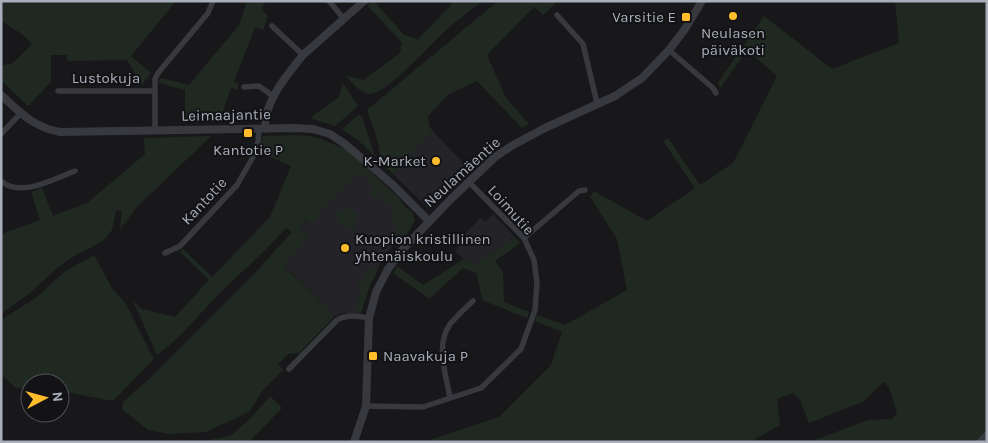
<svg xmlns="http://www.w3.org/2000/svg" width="988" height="443" font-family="Karla,sans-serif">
<rect width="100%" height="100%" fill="#18181a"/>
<path fill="#242327" d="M433 131 468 168 429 209 393 174Z
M363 165 401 203V235L383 258 369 285 361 313H341L335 316 284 265 307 238 306 232 298 230 343 183Z
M493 214 515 237 475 264 464 259 456 252 461 238 481 217 485 222Z"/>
<path fill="#1f2921" d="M1 1H176L131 56 151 73 142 85 127 60 67 61V55H51V82L28 106 1 80V66L13 63 32 44 22 34 1 21Z
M247 1H265L262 10 268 16 263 30 255 27 234 82 239 84 237 90 231 88 220 119 185 120V90L159 83V80L161 78 189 85 239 25Z
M371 1H374L404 35 418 39 452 4V1H482C470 12 455 21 443 33 430 45 386 95 369 94 360 93 351 81 345 75L363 80 400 53 402 43 367 5Z
M498 1H555V4L543 15 534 7 487 55 506 98 529 124 522 128 477 81 449 94 428 116 429 126 433 131 393 174 380 162C381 144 373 127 367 110Z
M895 1H987V442H810L868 420 892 419 897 413 889 387 883 382 864 401 809 423 800 400 792 393 777 399 780 425 750 442H359L361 440 424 442 499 417 551 365 562 332 535 321 537 315 565 325 627 290 617 239 590 197 594 191 647 221 695 188 663 141 668 138 700 185 733 163 777 76 747 50 721 87 717 84 764 16 832 69 899 43Z
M343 83 358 106 335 126 310 118 339 97Z
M358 115 362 116 375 157 359 141 342 129Z
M293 135 312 136 346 149 399 198 405 207 412 212 415 220 408 233 400 238 395 236C398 225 389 223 394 209L380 199 381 196 374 197 370 193 372 189H378L381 196 383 191 373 185 367 177 362 175 356 177 323 208 316 221 308 223 307 219 299 230 306 232 307 238 284 266 335 316 299 353 288 354 278 364 283 370 263 390 249 412 206 432 170 434 148 430 122 409 123 402 149 379 254 274 292 232 286 228C265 252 242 271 220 293 199 314 181 338 157 355L133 301 142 309 175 317 209 280 180 252 183 249 212 277 270 217 291 166 259 152 263 136Z
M211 136 137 207 120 229 122 211 116 210 112 230 103 241 74 256 56 269 30 293 1 314V234L40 220 31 192 42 188 53 216 87 203 145 154 144 138Z
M349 207 358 216 356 218 357 220 354 227 355 228 352 231 346 225 344 227 334 215 337 212Z
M515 237 520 243 495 261 503 273 504 302 529 312 527 318 482 300 477 273 463 268 429 299 393 273 397 266 423 285 464 259 475 264Z
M94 255 112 288 126 304 154 359 113 401 60 391V383H30V389L16 388 1 374V320L37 297 64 272Z
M375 266 379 268 370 285 361 313H358L356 310 360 291 357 285 364 276 368 269 373 268Z
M270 396 282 408 249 442H198L230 436 251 418Z"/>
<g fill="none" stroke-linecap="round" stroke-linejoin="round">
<path stroke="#38393f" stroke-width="5.5" d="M329 1 344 19
M557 15 583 44 597 103
M272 26 303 55
M669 50 713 88 716 93
M244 87 259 86 273 96
M58 91H154
M155 130V79L158 73 208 13 213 1
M1 134 21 113
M1 181C21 198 54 179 75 171
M524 238 579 191 585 190
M165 253 180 246 237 185 253 157 258 142 259 129
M289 369 337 320C347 314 359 316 369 318
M450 398C446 374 435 346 450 324 457 316 465 308 473 301
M366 406 423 407 481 388 521 349 535 310 537 283 534 260 524 238 468 181
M979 442 987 434"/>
<path stroke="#38393f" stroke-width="8" d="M1 95C21 113 33 127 60 132L295 128 313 129 330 134 345 144 392 184 429 221
M265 129C264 101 287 75 303 55L364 1
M354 442 366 406 369 318 376 292 388 269 402 250 451 199 495 157 513 145 545 128 615 96 642 78 669 50 685 29 702 1"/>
</g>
<g fill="#ffbd2b" stroke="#131315" stroke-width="2">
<circle cx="733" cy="16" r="5"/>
<rect x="681" y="12" width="10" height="10" rx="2.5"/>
<rect x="243" y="128" width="10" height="10" rx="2.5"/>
<circle cx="436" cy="161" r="5"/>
<circle cx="345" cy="248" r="5"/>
<rect x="368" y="351" width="10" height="10" rx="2.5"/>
</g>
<g text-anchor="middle" stroke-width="4" stroke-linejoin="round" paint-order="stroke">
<g font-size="15" fill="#a9aebb" stroke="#131315" text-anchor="end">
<text x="676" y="22">Varsitie E</text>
<text x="733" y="38" text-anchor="middle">Neulasen<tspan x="733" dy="17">päiväkoti</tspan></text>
<text x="248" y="155" text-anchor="middle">Kantotie P</text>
<text x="426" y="166">K-Market</text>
<text x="355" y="244" text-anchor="start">Kuopion kristillinen<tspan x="355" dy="17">yhtenäiskoulu</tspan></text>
<text x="383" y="361" text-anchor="start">Naavakuja P</text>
</g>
<g font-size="15" fill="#a9aebb" stroke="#131315">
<text x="106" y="83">Lustokuja</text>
<text transform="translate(226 115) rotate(-1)" y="5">Leimaajantie</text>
<text transform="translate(462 172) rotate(-42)" y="5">Neulamäentie</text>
<text transform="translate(204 201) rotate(-47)" y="5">Kantotie</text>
<text transform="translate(511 210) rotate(48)" y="5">Loimutie</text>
</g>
</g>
<rect width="988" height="443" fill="none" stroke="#a9aebb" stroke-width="5"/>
<g transform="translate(45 398) rotate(84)"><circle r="24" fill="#131315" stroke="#4f5157"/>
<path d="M0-4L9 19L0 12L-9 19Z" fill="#ffbd2b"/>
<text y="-8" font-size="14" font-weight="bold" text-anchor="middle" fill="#a9aebb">N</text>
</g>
</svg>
